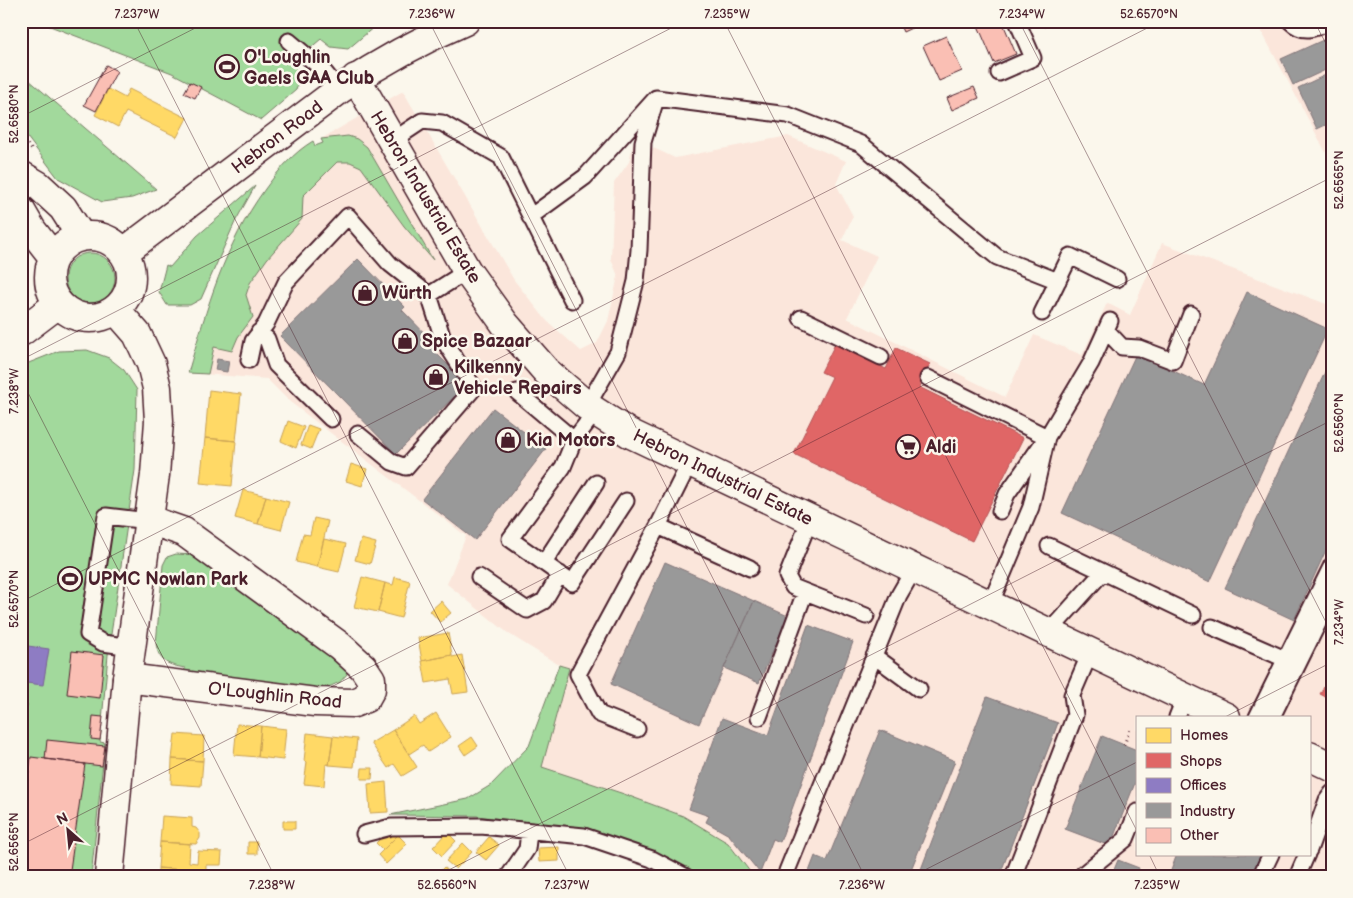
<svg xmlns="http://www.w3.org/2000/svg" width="1353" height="898" font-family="'Balsamiq Sans',sans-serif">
<rect width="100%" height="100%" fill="#fbf7ec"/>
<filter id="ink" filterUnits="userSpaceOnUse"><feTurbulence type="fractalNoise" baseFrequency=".02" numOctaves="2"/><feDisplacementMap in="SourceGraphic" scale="10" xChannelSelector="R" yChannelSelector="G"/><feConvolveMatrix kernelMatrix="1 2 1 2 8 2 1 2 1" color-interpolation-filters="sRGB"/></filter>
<g filter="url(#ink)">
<path fill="#fbe6db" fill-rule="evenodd" d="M1256 21H1332V164Z
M403 91 514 280 547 321 581 351 597 343 608 321 618 276 611 259 614 183 629 162 634 139 675 158 788 136 846 161 836 184 853 216 842 240 877 256 847 318 1005 397 1034 335 1082 355 1107 303 1130 315 1162 243 1332 306V877H754L728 843 683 816 624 794 542 767 569 668 559 665 509 634 447 584 466 536 290 402 267 379 188 373 218 277 238 231 249 211 278 172 301 148 313 141 315 146 323 143 321 139ZM1137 717H1309V854H1137Z"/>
<path fill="#a2d99c" stroke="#767c64" d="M37 21H381L348 49 331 47 321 39 295 61 301 77 296 90 261 120 172 73Z
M21 73 156 189 132 198 102 202 58 178 21 129Z
M348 136 357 139 367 147 433 260 404 226 361 167 350 162H337L303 196 302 219 267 259 250 283 246 295 253 317 238 337 232 351 214 347 208 374 188 373C207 307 224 246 265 189 278 171 293 153 313 141L315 146 323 143 321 139Z
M255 186 235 222 201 299 190 305H167L159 292 166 265 170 267 197 236Z
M65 278a25 25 0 1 1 50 0a25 25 0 1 1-50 0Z
M87 350 109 358 124 370 137 390 135 470 108 655 100 742 105 743 91 877H21V366L59 351Z
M176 554 195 555 346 666 347 674 340 682 331 686 316 690 290 684 244 682 184 673 185 668C168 665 159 662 156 644L163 565 167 557Z
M559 665 569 668 542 767 624 794 683 816 728 843 754 877H702L646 849 586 829 477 816 390 815 468 799 491 785 529 746Z"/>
<path fill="#ffd966" stroke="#c9a154" d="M108 89 125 98 129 89 187 118 177 137 126 112 118 127 95 115Z
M209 390 241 394 236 441 205 438Z
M288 421 304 427 296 448 281 441Z
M308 425 319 429 311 449 301 445Z
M205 438 236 441 232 486 200 483Z
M351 464 367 469 362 486 346 481Z
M243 490 266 496 258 524 235 518Z
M266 496 289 502 281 530 258 524Z
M314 518 328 521 317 567 296 562 303 534 310 535Z
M324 539 346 544 339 572 317 567Z
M361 539 376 543 370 564 355 560Z
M362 577 385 583 378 612 354 607Z
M395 577 410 581 401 618 378 612 385 583 393 585Z
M441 601 451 613 440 622 430 611Z
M448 633 452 655 422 661 418 638Z
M452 655V657L462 655 468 692 453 694 450 679 426 683 422 661Z
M436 713 451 737 428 752 423 745 409 754 393 730 414 716 419 724Z
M237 724 261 726 258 757 234 755Z
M261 726 286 729 283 760 258 757Z
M393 730 417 767 402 776 394 764 388 768 371 743Z
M307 733 333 736 329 765 326 764 324 786 304 784 307 762 304 761Z
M175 734 204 736 203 761 172 759Z
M333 736 357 739 354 767 329 765Z
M472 737 478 746 465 755 459 746Z
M172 759 203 761 201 786 171 784Z
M362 768H373L372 779H361Z
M386 782 388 812 370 813 368 784Z
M162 816 192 818V827L196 828 200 833V838L196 844 160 842Z
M283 821H295V829H283Z
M391 828 398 835 383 850 376 843Z
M447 832 456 841 442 856 433 847Z
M398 835 407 844 386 864 378 855Z
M489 837 499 845 486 860 476 852Z
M160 842 190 844 189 862 197 863 198 851 222 852 221 865H206V872L158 868Z
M248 842H257V854H248Z
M463 843 472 852 456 869 446 861Z
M559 847V861L539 862 538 848Z
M444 867 453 875 451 877H437L436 876Z
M158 868 188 870V877H158Z"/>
<path fill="#e06666" stroke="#b35154" d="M835 344 886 369 896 348 930 364 919 387 1023 438 972 541 794 454 832 377 821 372Z
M1332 673V700L1320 694Z"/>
<path fill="#8e7cc3" stroke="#7a6095" d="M21 645 49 649 43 685 26 683 24 690 21 689Z"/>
<path fill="#999" stroke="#817478" d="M1332 36V67L1293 85 1281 59Z
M1332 72V122L1317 129 1298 88Z
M358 259 405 307 402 310 437 346 433 350 467 384 396 454 280 336Z
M1247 292 1328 329 1210 582 1062 513 1136 354 1204 385Z
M1332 357V537L1294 620 1225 588Z
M217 359 229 361 227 372 215 370Z
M493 408 546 449 475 540 422 499Z
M665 562 754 601 699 724 611 684Z
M754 601 788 616 759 683 724 668Z
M808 625 853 642 780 842 773 839 760 873 729 835 706 822 709 816 689 809 722 718 768 735Z
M987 697 1058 723 999 877H918Z
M880 730 955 761 908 877H807L815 856 827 861Z
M1102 736 1137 750V778L1110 846 1065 829Z
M1177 854H1263L1255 877H1172L1169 876Z
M1332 856V877H1321Z
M1118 860 1139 868 1136 877H1111Z"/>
<path fill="#fabfb4" stroke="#4a1f2b" d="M898 21H926L903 32Z
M976 21H1002L1016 54 994 63Z
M1041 21H1057L1044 27Z
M946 36 962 71 939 81 923 46Z
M106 65 117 71 96 111 84 105Z
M190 82 201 87 195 98 184 93Z
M974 87 979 98 952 110 947 98Z
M72 651 104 655 100 698 67 694Z
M21 704 27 705 21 740Z
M93 716 103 717 100 740 91 739Z
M47 740 105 746 102 766 45 759Z
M31 757 85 764 69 877H21V823Z"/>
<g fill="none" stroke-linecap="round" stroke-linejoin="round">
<defs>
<path id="lane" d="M1290 21C1304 35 1316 28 1331 21
M289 41 321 68 339 90
M999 73 1033 58 1017 21
M392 141 422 121 442 123 501 157 572 300
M530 217 585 177 656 98 788 115 861 144 997 257 1058 281
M1042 313 1070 256 1117 279
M801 318 881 357
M1106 330 1122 347 1139 348 1173 361 1191 314
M259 332 267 339 276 365 331 419
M249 360 253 341 266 324 286 282 348 216 390 264 429 295 467 271
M928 378 1047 437 1007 494 1000 511
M517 392 574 440 596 411
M587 406 618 352 636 281 639 250 643 142 655 102
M358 434 392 462 406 467 474 388 443 339 429 295
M574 440 563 467 510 539 572 583 626 501
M810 519 787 576 793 587 866 616
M658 526 750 568
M1049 546 1193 615
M544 563 596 483
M479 577 527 610 544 601 560 574
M990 605 1031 507 1047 437 1091 363 1110 321
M1212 627 1285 659
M1048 633 1103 572
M132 647 103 643 88 634 106 516 148 521
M874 656 919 689
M759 717 805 592
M1177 717 1185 697
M1257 717 1332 565
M1272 717 1332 595
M637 729 599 714 578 674 658 526 690 462
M364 834 391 827 481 826 584 836 652 859 686 877
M1309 850 1327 800 1332 793
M787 871 899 595 914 569
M508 877 527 849 529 832
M1013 877 1075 715 1072 695 1090 653
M1082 877 1083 874 1126 839 1137 812
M1260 877 1271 854
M1297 877 1307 854"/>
<path id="street" d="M356 78 467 271 505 324 546 371 587 406 629 433 1226 717
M127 678 315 702 354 703 366 698 371 689V679L363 667 340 646 184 532 161 524 148 521
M1309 756 1332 767"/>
<path id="secondary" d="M21 175 38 185 63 208 81 236
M21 211 32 230 53 257
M49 277a41 41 0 1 1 82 0a41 41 0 1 1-82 0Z
M124 252 339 90C376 65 423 39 465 21
M21 332 58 304
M109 877 127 678 155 475 159 421 157 388 151 364 137 334 116 310"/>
</defs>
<use href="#lane" stroke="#4a1f2b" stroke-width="19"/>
<use href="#street" stroke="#4a1f2b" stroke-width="31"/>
<use href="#secondary" stroke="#4a1f2b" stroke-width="31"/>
<path stroke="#4a1f2b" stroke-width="3" stroke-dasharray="1 4" stroke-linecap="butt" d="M21 137 32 150
M1124 745 1130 729"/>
<use href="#lane" stroke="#fbf7ec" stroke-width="15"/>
<use href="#street" stroke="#fbf7ec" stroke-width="28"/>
<use href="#secondary" stroke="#fbf7ec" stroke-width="28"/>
</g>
</g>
<path fill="none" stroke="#4a1f2b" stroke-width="1" stroke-opacity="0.45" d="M134 21 570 877M429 21 865 877M724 21 1137 831M1019 21 1332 634M1314 21 1332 55M21 117 209 21M21 360 685 21M21 379 275 877M21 602 1161 21M1225 717 1332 662M21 845 1332 177M1149 854 1160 877M435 877 1332 420M911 877 1137 762"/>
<defs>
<symbol id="stadium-ring" viewBox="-11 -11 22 22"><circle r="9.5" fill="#fbf7ec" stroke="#4a1f2b" stroke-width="1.5"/><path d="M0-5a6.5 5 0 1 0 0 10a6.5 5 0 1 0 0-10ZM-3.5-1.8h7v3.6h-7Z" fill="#4a1f2b"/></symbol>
<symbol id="shop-ring" viewBox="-11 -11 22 22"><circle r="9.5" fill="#fbf7ec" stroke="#4a1f2b" stroke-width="1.5"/><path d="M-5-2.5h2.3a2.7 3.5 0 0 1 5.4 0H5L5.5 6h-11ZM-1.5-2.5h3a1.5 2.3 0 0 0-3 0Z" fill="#4a1f2b"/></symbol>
<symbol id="supermarket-ring" viewBox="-11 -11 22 22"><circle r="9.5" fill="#fbf7ec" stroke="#4a1f2b" stroke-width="1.5"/><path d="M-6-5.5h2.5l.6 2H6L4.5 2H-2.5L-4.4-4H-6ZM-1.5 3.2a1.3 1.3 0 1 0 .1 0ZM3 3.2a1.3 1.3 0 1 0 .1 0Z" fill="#4a1f2b"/></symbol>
</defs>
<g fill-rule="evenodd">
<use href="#stadium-ring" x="213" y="53" width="28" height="28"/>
<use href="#shop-ring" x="351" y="279" width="28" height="28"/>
<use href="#shop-ring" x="391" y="327" width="28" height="28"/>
<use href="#shop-ring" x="422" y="363" width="28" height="28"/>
<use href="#shop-ring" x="494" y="426" width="28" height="28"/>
<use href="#supermarket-ring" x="894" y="433" width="28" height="28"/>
<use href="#stadium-ring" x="56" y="565" width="28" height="28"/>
</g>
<g text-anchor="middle" stroke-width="5" stroke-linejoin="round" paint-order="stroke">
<g font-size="18" font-weight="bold" fill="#4a1f2b" stroke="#fbf7ec" text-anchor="start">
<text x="244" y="63">O'Loughlin<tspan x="244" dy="21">Gaels GAA Club</tspan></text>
<text x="382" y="299">Würth</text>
<text x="422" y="347">Spice Bazaar</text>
<text x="454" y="373">Kilkenny<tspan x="454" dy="21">Vehicle Repairs</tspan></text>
<text x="526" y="446">Kia Motors</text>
<text x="926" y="453">Aldi</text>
<text x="88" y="585">UPMC Nowlan Park</text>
</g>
<g font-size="18" fill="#4a1f2b" stroke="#fbf7ec">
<text transform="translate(277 137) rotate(-37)" y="6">Hebron Road</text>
<text transform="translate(426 197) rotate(59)" y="6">Hebron Industrial Estate</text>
<text transform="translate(723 477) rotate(26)" y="6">Hebron Industrial Estate</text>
<text transform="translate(275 695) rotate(6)" y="6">O'Loughlin Road</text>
</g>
</g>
<rect width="1353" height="898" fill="none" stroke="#fbf7ec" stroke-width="55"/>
<rect x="1136" y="716" width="175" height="140" fill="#fbf7ec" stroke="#b4a19f"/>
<rect x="1146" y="728" width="25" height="15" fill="#ffd966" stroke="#b4a19f"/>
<text x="1180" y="740" font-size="15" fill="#4a1f2b">Homes</text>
<rect x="1146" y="753" width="25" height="15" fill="#e06666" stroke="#b4a19f"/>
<text x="1180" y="766" font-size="15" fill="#4a1f2b">Shops</text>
<rect x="1146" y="778" width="25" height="15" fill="#8e7cc3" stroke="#b4a19f"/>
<text x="1180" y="790" font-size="15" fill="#4a1f2b">Offices</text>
<rect x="1146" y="803" width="25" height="15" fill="#999999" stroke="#b4a19f"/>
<text x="1180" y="816" font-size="15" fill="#4a1f2b">Industry</text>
<rect x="1146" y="828" width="25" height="15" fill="#fabfb4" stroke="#b4a19f"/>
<text x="1180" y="840" font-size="15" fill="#4a1f2b">Other</text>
<g transform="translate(68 830) rotate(333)" stroke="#fbf7ec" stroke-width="4" paint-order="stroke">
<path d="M0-4L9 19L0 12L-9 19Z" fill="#4a1f2b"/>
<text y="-8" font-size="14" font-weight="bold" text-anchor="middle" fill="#4a1f2b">N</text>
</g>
<rect x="28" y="28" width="1298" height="842" fill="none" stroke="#4a1f2b" stroke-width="2"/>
<g font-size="12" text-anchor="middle" fill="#4a1f2b">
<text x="137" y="18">7.237°W</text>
<text x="432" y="18">7.236°W</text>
<text x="727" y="18">7.235°W</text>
<text x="1022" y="18">7.234°W</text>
<text x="1149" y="18">52.6570°N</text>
<text transform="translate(14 114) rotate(-90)" y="4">52.6580°N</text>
<text transform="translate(1339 180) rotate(-90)" y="4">52.6565°N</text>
<text transform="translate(14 391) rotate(-90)" y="4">7.238°W</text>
<text transform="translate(1339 423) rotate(-90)" y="4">52.6560°N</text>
<text transform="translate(14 599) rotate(-90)" y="4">52.6570°N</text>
<text transform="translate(1339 622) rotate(-90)" y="4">7.234°W</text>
<text transform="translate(14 842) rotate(-90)" y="4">52.6565°N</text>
<text x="272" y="889">7.238°W</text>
<text x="447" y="889">52.6560°N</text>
<text x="567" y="889">7.237°W</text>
<text x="862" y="889">7.236°W</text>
<text x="1157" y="889">7.235°W</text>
</g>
</svg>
